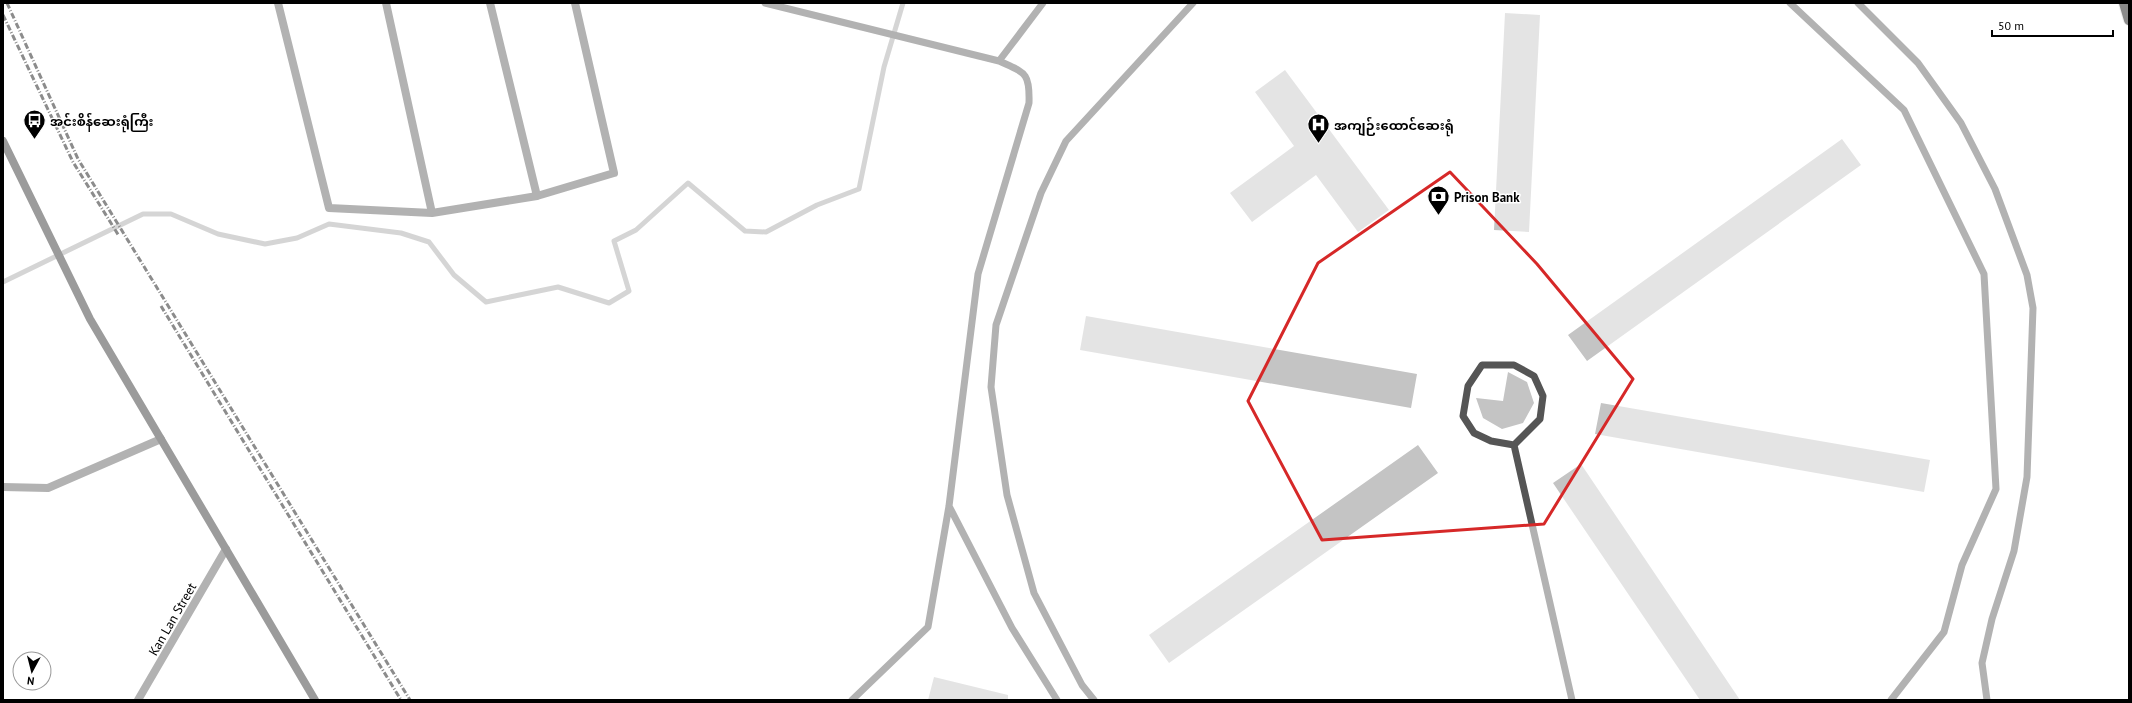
<svg xmlns="http://www.w3.org/2000/svg" width="2132" height="703" font-family="'PT Sans','Noto Sans Myanmar',sans-serif">
<rect width="100%" height="100%" fill="#fff"/>
<g fill="none" stroke-linecap="round" stroke-linejoin="round">
<path stroke="#a3a3a3" stroke-width="5" d="M3 282 143 214H171L218 234 265 244 297 238 329 224 401 233 429 242 454 275 486 302 558 287 609 303 629 291 614 241 636 230 688 183 745 231 766 232 817 205 859 189 884 67 903 3"/>
</g>
<path fill="#c4c4c4" d="M1505 13 1540 15 1529 232 1494 230Z
M1285 70 1389 210 1358 232 1316 175 1252 222 1230 193 1294 146 1255 92Z
M1842 139 1861 165 1587 361 1568 335Z
M1086 316 1417 374 1411 408 1080 350Z
M1508 372 1527 382 1534 403 1523 423 1502 429 1483 418 1476 398 1503 401Z
M1601 403 1930 460 1924 492 1595 434Z
M1418 445 1438 473 1169 663 1149 635Z
M1581 464 1740 700H1700L1553 483Z
M934 677 1008 695V700H928Z"/>
<g fill="none" stroke-linecap="round" stroke-linejoin="round">
<defs>
<path id="primary" d="M2124 3 2129 20"/>
</defs>
<use href="#primary" stroke="#dbdbdb" stroke-width="12"/>
<path stroke="#555" stroke-width="7" d="M765 3 999 61C1025 73 1030 72 1029 103L978 274 949 506 928 627 852 700
M1790 3 1904 110 1984 274 1996 489 1962 565 1944 632 1891 700
M1858 3 1918 63 1961 123 1995 189 2027 275 2033 308 2027 477 2014 551 1992 619 1982 663 1987 700
M999 61 1043 3
M1482 365H1514L1534 376 1543 396 1540 419 1514 445 1491 441 1474 433 1463 416 1468 386Z
M1514 445 1572 700
M949 506 1012 628 1057 700
M1094 700 1082 685 1034 593 1007 495 991 387 996 325 1041 193 1066 141 1193 3"/>
<path stroke="#555" stroke-width="8" d="M278 3 329 208 432 213 537 196 614 173 575 3
M386 3 432 213
M490 3 537 196
M3 487 48 488 161 439
M138 700 226 549"/>
<path stroke="#222" stroke-width="8" d="M3 141 90 319 315 700"/>
<use href="#primary" stroke="#000" stroke-width="10"/>
<path stroke="#000" stroke-width="3" stroke-dasharray="6 2 1 2" stroke-linecap="butt" d="M7 3 78 159 410 700
M3 15 73 162 119 236
M161 306 401 700"/>
</g>
<path d="M0 0H2132V703H0ZM1450 172 1537 264 1633 379 1544 524 1322 540 1248 401 1318 263Z" fill="#fff" fill-opacity=".55" fill-rule="evenodd"/>
<path fill="none" stroke="#d62828" stroke-width="3" stroke-linejoin="round" d="M1450 172 1537 264 1633 379 1544 524 1322 540 1248 401 1318 263Z"/>
<defs>
<symbol id="bus-pin" viewBox="-11 -11 22 30"><path d="M0 17L-7.5 6A9.5 9.5 0 1 1 7.5 6Z" fill="#000" stroke="#fff"/><path d="M-5-6H5V4H4V6H2V4H-2V6H-4V4H-5ZM-3.5-4V0h7V-4ZM-3.5 1.2v1.5H-2V1.2ZM2 1.2v1.5H3.5V1.2Z" fill="#fff"/></symbol>
<symbol id="hospital-pin" viewBox="-11 -11 22 30"><path d="M0 17L-7.5 6A9.5 9.5 0 1 1 7.5 6Z" fill="#000" stroke="#fff"/><path d="M-5-5h3v3.5h4V-5h3V5h-3V1.5h-4V5h-3Z" fill="#fff"/></symbol>
<symbol id="bank-pin" viewBox="-11 -11 22 30"><path d="M0 17L-7.5 6A9.5 9.5 0 1 1 7.5 6Z" fill="#000" stroke="#fff"/><path d="M-6-4H6V4H-6ZM0-2.3a2.3 2.3 0 1 0 0 4.6a2.3 2.3 0 1 0 0-4.6Z" fill="#fff"/></symbol>
</defs>
<g fill-rule="evenodd">
<use href="#bus-pin" x="22" y="108" width="25" height="34"/>
<use href="#hospital-pin" x="1306" y="112" width="25" height="34"/>
<use href="#bank-pin" x="1426" y="184" width="25" height="34"/>
</g>
<g text-anchor="middle" stroke-width="3" stroke-linejoin="round" paint-order="stroke">
<g font-size="13" font-weight="bold" fill="#000" stroke="#fff" text-anchor="start">
<text x="50" y="126">အင်းစိန်ဆေးရုံကြီး</text>
<text x="1334" y="130">အကျဉ်းထောင်ဆေးရုံ</text>
<text x="1454" y="202">Prison Bank</text>
</g>
<g font-size="13" fill="#000" stroke="#fff">
<text transform="translate(172 619) rotate(-60)" y="5">Kan Lan Street</text>
</g>
</g>
<rect width="2132" height="703" fill="none" stroke="#000000" stroke-width="8"/>
<g transform="translate(32 671) rotate(187)"><circle r="19" fill="#ffffff" stroke="#999999"/>
<path d="M0-3L7 15L0 10L-7 15Z" fill="#000000"/>
<text y="-6" font-size="11" font-weight="bold" text-anchor="middle" fill="#000000">N</text>
</g>
<path d="M1992 30v6h121v-6" fill="none" stroke="#000000" stroke-width="2"/>
<text x="1998" y="30" font-size="12" fill="#000000" stroke="#ffffff" stroke-width="3" paint-order="stroke">50 m</text>
</svg>
